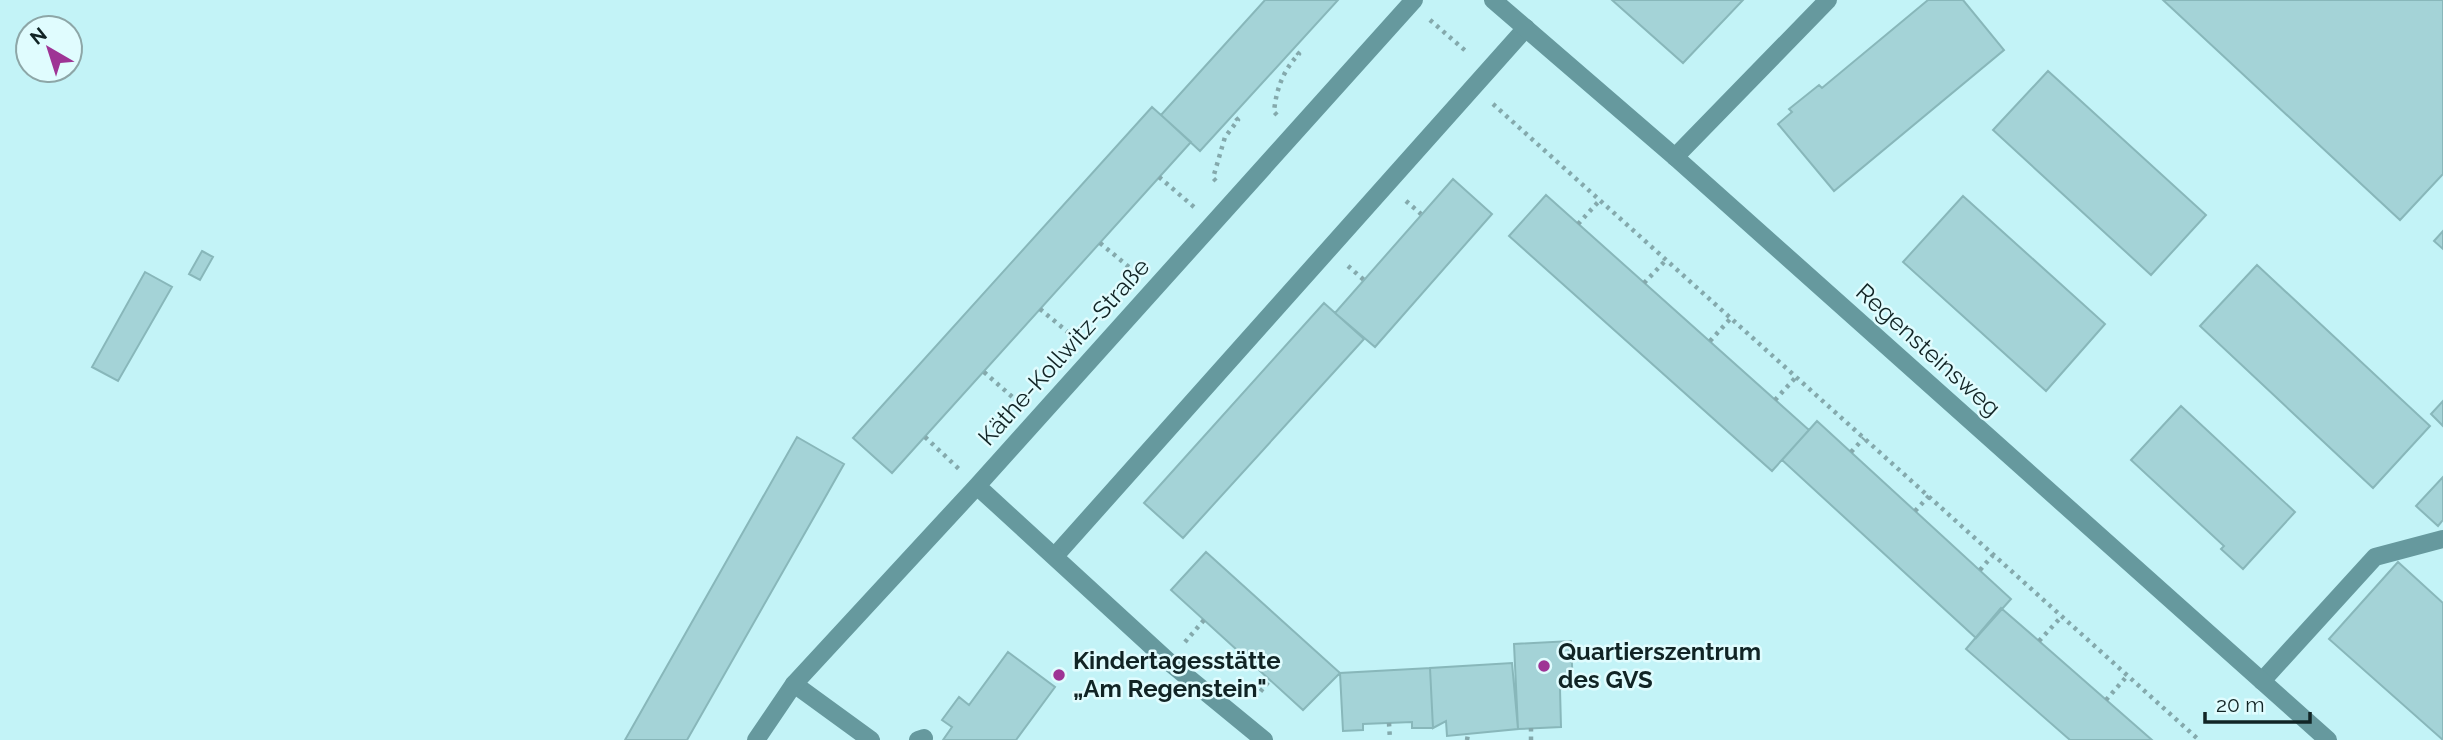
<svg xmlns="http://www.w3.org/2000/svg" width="2443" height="740" font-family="Raleway,sans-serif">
<rect width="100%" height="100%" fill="#c3f3f7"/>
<path fill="#a4d3d7" stroke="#88b7ba" stroke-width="2" d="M1265 0H1338L1200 151 1161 115Z
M1612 0H1743L1683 63Z
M1928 0H1963L2004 50 1834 191 1778 124 1792 112 1789 109 1819 85 1822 88Z
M2163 0H2443V174L2400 220Z
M2048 71 2206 215 2151 275 1993 130Z
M1152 107 1191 142 892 473 853 438Z
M1453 179 1492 214 1375 347 1335 313Z
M1546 195 1809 430 1772 471 1509 236Z
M1963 196 2105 324 2046 391 1903 262Z
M2443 231V249L2434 241Z
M202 251 213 257 200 280 189 274Z
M2257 265 2430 426 2373 488 2200 326Z
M145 272 172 287 118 381 92 367Z
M1324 303 1364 339 1183 538 1144 503Z
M2443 401V426L2431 414Z
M2181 406 2295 512 2243 569 2221 549 2224 546 2131 460Z
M1817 421 2011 599 1976 638 1782 460Z
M797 437 844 464 822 503 687 740H625Z
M2443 477V520L2438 526 2416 506Z
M1206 552 1340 673 1303 710 1171 590Z
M2398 562 2443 603V740L2329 639Z
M2001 608 2039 641 2152 740H2070L1966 649Z
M1571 641 1573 689H1560L1561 727 1518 729 1514 644Z
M1008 652 1055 687 1016 740H943L952 727 942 720 959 697 969 705Z
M1512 663 1518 729 1447 736 1446 721 1433 728 1430 668Z
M1430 668 1433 728H1412V722L1363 724V730L1343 731 1340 673Z"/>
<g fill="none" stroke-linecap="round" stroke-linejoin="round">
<path stroke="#84a9ac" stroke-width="4.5" stroke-dasharray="3.5 5" stroke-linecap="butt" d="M1430 20 1468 53
M1493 104 2199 740
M1277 115 1274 112C1276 90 1283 70 1299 54L1293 49
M1159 177 1194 207
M1216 181 1213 178 1225 137 1238 120 1233 115
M1406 201 1421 214
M1578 224 1600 200
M1100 243 1135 272
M1348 266 1364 280
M1644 283 1666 260
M1040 309 1075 338
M1710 341 1731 318
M984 372 1018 402
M1775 400 1796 377
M925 437 959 469
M1851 452 1864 438
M1915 511 1929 496
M1980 570 1993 555
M2039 641 2062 616
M1185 642 1204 620
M1255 698 1270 680
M2106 700 2128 675
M1389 723 1390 740
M1531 728V740
M1467 740 1468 734"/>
<path stroke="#66999e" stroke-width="18" d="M1675 157 1828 0
M1055 556 1526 28
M2262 681 2375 557 2443 539
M794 684 871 740
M918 740 924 738"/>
<path stroke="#66999e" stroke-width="18" d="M1493 0 1675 157 2328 740
M977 486 1169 662 1264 740
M756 740 794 684 977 486 1414 0"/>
</g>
<g fill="#9e3495" stroke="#e0fcfe" stroke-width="2.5">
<circle cx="1544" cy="666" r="7"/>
<circle cx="1059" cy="675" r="7"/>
</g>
<g text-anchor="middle" stroke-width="5" stroke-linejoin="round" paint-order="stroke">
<g font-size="24" fill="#112425" stroke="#e0fcfe">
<text transform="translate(1928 350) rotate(42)" y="8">Regensteinsweg</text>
<text transform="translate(1064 352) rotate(-48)" y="8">Käthe-Kollwitz-Straße</text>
</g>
<g font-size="24" font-weight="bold" fill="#112425" stroke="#e0fcfe" text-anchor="start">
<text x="1558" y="660">Quartierszentrum<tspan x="1558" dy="28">des GVS</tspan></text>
<text x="1073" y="669">Kindertagesstätte<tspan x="1073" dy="28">„Am Regenstein"</tspan></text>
</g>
</g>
<g transform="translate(49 49) rotate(321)"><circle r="33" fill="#e0fcfe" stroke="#8da6a7" stroke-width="2"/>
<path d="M0-5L12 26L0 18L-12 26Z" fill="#9e3495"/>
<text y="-10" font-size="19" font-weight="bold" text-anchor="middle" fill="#112425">N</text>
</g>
<path d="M2205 712v10h105v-10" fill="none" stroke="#112425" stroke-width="3.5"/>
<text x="2216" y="712" font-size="21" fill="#112425" stroke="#e0fcfe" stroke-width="5" paint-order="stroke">20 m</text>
</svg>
